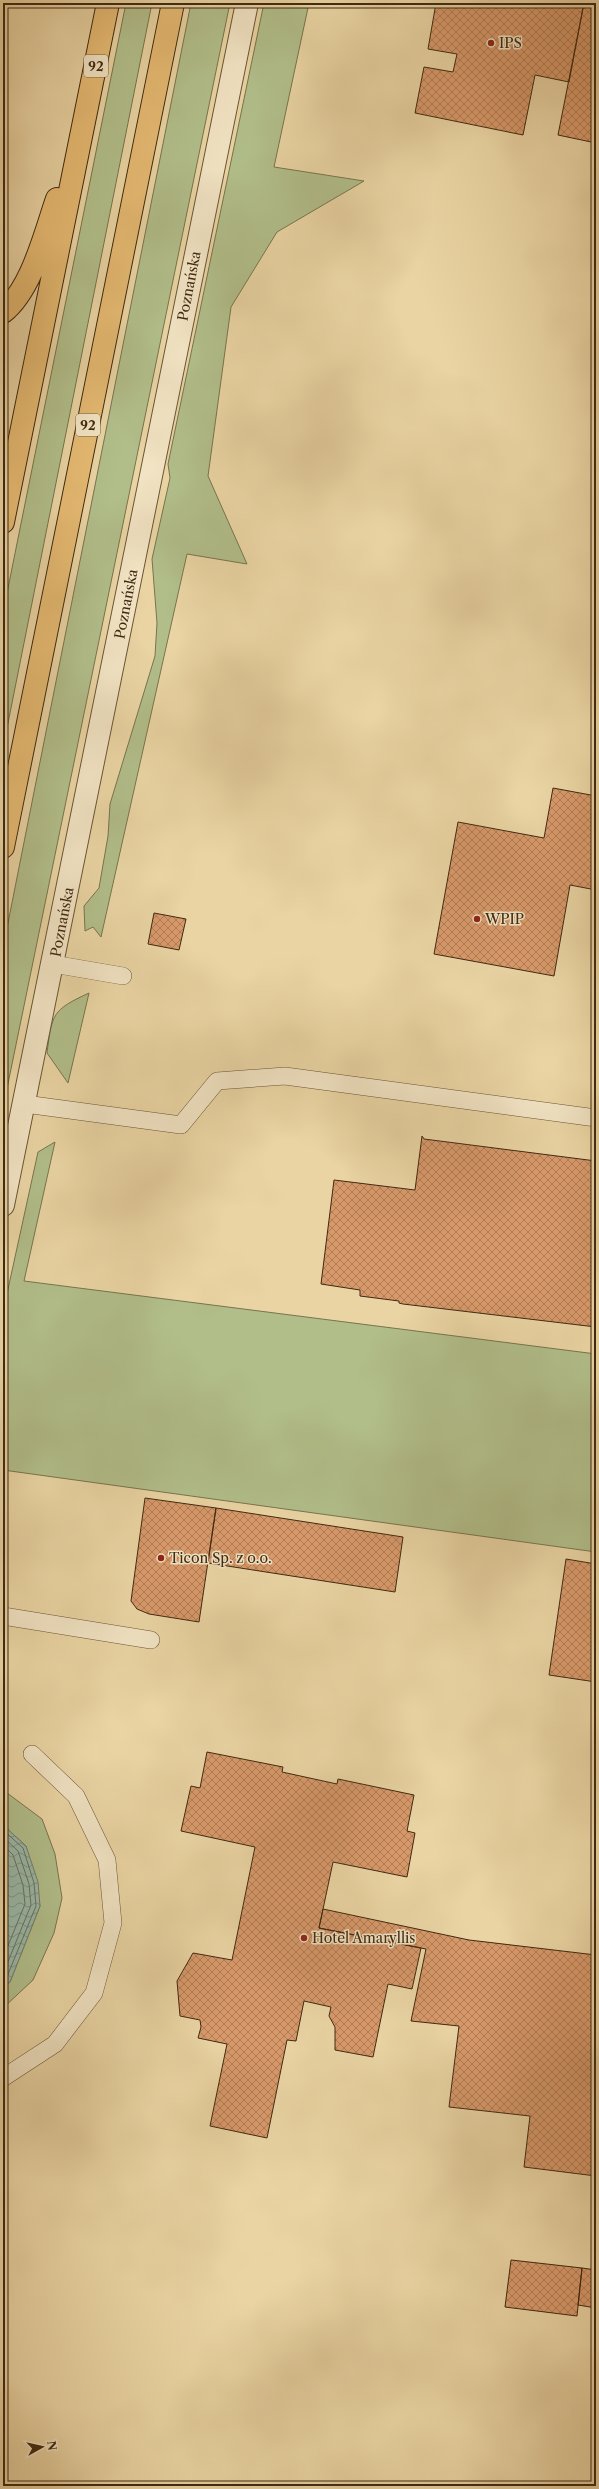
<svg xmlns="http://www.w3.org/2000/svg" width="599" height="2489" font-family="'Libre Caslon Text',serif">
<defs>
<pattern id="water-waves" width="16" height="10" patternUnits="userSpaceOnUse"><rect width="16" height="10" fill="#98b8a8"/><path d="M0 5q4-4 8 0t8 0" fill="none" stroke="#7d9687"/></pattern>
<pattern id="building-cross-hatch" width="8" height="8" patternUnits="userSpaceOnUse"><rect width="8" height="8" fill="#d8996a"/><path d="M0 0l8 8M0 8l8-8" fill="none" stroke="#b17d56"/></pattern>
</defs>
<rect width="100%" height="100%" fill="#ead4a3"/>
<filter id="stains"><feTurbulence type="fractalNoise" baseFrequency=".005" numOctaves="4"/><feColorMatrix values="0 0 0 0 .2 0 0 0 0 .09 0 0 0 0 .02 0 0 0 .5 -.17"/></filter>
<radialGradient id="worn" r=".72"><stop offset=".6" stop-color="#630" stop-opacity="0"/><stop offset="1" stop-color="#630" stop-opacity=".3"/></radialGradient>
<path fill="#b1be8a" stroke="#78744e" d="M126 3H152L3 748V613Z
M191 3H230L3 1108V948Z
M264 3H309L274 167 364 181 277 232 231 307 208 476 247 564 187 554 101 937 93 927 85 931 84 906 99 888 108 836 110 804 155 656 157 623 152 559 170 478 168 464Z
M89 993 68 1083 47 1053C52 1014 52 1010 89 993Z
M55 1142 24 1281 596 1354V1552L3 1470V1312L38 1152Z
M3 1790 42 1819 55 1854 62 1898 54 1933 33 1980 3 2008V1987L10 1982 40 1906 26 1846 3 1825Z"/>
<path fill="url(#water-waves)" stroke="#747f6c" d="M3 1825 26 1846 38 1882 40 1906 10 1982 3 1987Z"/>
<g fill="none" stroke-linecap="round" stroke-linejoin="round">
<path stroke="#6c705d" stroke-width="1" d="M3 1830 23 1848 34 1883 36 1906 6 1979 3 1982
M3 1837 18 1851 29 1884 31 1905 3 1974
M3 1845 13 1855 23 1885 25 1904 3 1958"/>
</g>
<path fill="url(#building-cross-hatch)" stroke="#3f2912" d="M436 3 466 7 467 3H584L569 82 535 75 523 135 415 113 424 67 453 72 457 54 428 49Z
M584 3H596V143L558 135Z
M553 788 596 796V890L570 885 554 976 434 954 458 822 544 838Z
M154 913 186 919 179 950 148 944Z
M422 1136 424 1139 596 1161V1327L403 1304 399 1303V1301L360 1296V1290L321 1284 334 1180 415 1190Z
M145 1498 216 1508 199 1622 149 1614 137 1609 131 1601Z
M216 1508 403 1537 395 1592 208 1563Z
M566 1559 596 1564V1682L549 1675Z
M207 1752 283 1767 282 1772 337 1784 338 1779 414 1795 407 1831 415 1833 407 1877 333 1862 319 1928 421 1948 412 1989 388 1984 373 2057 335 2050V2027L329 2016 331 2007 304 2001 296 2041 287 2040 267 2138 210 2126 227 2044 198 2038 201 2027 200 2020 180 2016 177 1981 193 1953 232 1960 255 1847 181 1831 191 1786 200 1788Z
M323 1909 469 1940 596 1955V2176L524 2167 530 2116 449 2107 459 2026 411 2021 426 1949 319 1928Z
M511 2260 582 2268 577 2316 505 2307Z
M582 2268 596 2270V2308L578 2305Z"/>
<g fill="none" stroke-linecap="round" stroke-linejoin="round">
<defs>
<path id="service" d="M53 964 123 976
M25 1104 181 1125 217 1081 285 1076 596 1118
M3 1616 151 1640
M3 2078 55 2044 94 1993 113 1923 107 1860 76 1796 32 1754"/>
<path id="minor" d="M3 1205 247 3"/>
<path id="primary" d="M3 312C32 289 45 233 57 199
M3 522 108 3
M3 847 173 3"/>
</defs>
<use href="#service" stroke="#6a5436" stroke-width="18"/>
<use href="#minor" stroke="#6a5436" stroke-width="24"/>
<use href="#primary" stroke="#3f2912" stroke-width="24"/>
<use href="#service" stroke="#f1e3c3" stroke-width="17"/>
<use href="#minor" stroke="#f1e3c3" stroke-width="22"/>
<use href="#primary" stroke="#e5ba72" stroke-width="22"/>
</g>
<g fill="#8f2418" stroke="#f1e3c3" stroke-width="1.5">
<circle cx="491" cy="43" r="4"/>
<circle cx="477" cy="919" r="4"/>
<circle cx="161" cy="1558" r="4"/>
<circle cx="304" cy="1938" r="4"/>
</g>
<g text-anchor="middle" stroke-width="3" stroke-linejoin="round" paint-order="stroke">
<g fill="#f1e3c3" stroke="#746147" stroke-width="1">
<rect x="84" y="55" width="24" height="22" rx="3"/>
<rect x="76" y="414" width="24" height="22" rx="3"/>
</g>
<g font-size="13" font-weight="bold" fill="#3f2912">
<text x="96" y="71">92</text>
<text x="88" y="430">92</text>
</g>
<g font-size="14" fill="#3f2912" stroke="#f1e3c3" text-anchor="start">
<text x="499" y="48">IPS</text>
<text x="485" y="924">WPIP</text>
<text x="169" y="1563">Ticon Sp. z o.o.</text>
<text x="312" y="1943">Hotel Amaryllis</text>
</g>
<g font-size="14" fill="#3f2912" stroke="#f1e3c3">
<text transform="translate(189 286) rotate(-79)" y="5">Poznańska</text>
<text transform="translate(126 604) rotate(-79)" y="5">Poznańska</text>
<text transform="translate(62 922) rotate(-79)" y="5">Poznańska</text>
</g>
</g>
<rect width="599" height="2489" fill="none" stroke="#ead4a3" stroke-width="16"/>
<rect x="4" y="4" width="591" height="2481" fill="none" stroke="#3f2912" stroke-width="2"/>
<rect x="8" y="8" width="583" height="2473" fill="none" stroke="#3f2912"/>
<g transform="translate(42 2447) rotate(82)" stroke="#f1e3c3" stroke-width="3" paint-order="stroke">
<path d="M0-3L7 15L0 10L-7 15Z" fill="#3f2912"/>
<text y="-6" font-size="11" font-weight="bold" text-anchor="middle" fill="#3f2912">N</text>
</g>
<rect width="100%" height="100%" filter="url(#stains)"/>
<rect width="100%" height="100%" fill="url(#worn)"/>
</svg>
